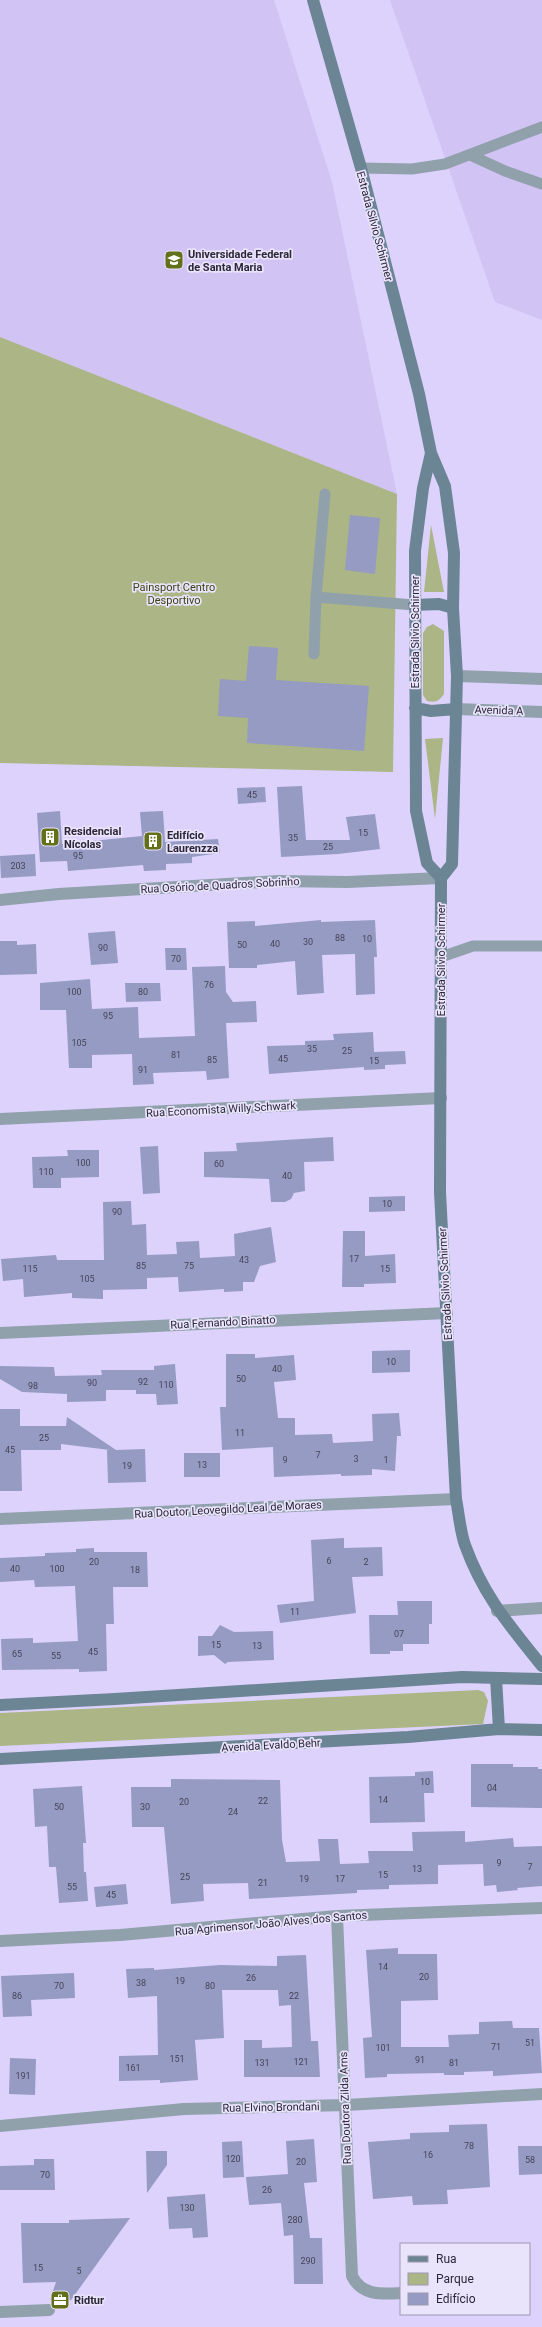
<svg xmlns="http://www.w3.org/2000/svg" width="542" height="2327" font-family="Roboto,sans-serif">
<rect width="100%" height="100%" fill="#ddd2fc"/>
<path fill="#d1c3f3" d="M0 0H274L332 182 397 494 0 337Z
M390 0H542V320L495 302Z"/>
<path fill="#abb585" d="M0 337 397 494 393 772 0 763Z
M431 525 444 592H424Z
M433 624 444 631V694C439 701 436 703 427 701L423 695V633L427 627Z
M443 738 435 819 425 739Z
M478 1690 484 1692 488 1701 483 1724 0 1746V1713Z"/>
<path fill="#959bc2" d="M350 515 380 518 375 574 345 570Z
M249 646 278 648 276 680 369 686 364 751 247 743 248 718 218 716 220 679 246 681Z
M302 786 306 840H350L346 817 375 814 380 849 338 854 281 857 277 787Z
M265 787 266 802 238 804 237 788Z
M60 811 62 844 142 836 140 812 163 811 165 842 218 839 220 853 192 857V863L166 864V870L144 871 143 865 68 871 67 861 40 862 37 813Z
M35 854 36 876 1 878 0 856Z
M321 920V922L375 920 377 957H374L375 994 356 995 355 954 322 955 324 993 297 995 295 961 257 965V968H229L227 922 255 921V926Z
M115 931 118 963 91 965 88 933Z
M0 941H17V945L36 944 37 974 0 975Z
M165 948H186L187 970H166Z
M225 966 226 992 233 1002 256 1001 257 1022 226 1023 229 1078 207 1080 206 1071 153 1073 154 1084 133 1085 132 1054 92 1055V1068H69L66 1010H40V983L90 979 92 1009 138 1007 139 1038 195 1036 192 967Z
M125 983H160L161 1001 126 1002Z
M373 1032 374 1052 405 1051 406 1064 385 1065V1069L364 1070V1067L269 1074 267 1046 305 1045V1041L334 1040 333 1034Z
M333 1137 334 1161 304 1162 305 1191 294 1193 291 1199 285 1202H271L269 1179 204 1177V1152L237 1151 236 1143Z
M158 1146 160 1193 143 1194 140 1147Z
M67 1150H99V1177L61 1178V1188H33L32 1157 68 1156Z
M405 1196V1211L369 1212V1197Z
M131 1201 132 1225 146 1224 147 1255 177 1254 176 1242 199 1241 200 1258 235 1256 234 1234 271 1227 276 1262 260 1266 254 1282H243V1291L224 1292V1289L179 1292 178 1277 147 1278V1289L103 1290V1299L72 1298V1293L24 1297 23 1279 3 1281 1 1259 56 1255 57 1260H104L103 1202Z
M343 1231H365V1256L395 1254 396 1283 364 1284V1287H342Z
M410 1350V1372L372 1373V1351Z
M226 1354H255V1358L294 1355 296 1380 274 1382 278 1418H295V1435L332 1434 333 1443 373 1441 372 1414 399 1413 401 1436H397L395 1471 372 1469V1475L341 1476V1474L274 1477 273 1447 222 1450 220 1407H226Z
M175 1364 178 1404 157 1405 156 1394H136V1390H106V1401L67 1402V1394L22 1392 0 1379V1366L54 1367 55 1376 102 1375 101 1370H154V1366Z
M0 1409H20V1426H66L67 1417 116 1450 145 1449 146 1482 108 1483 107 1450H110L61 1444V1450H21L22 1491H0Z
M184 1453H220V1477H184Z
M344 1538V1548L382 1547 383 1576 352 1577 356 1613 280 1623 277 1605 314 1601 311 1540Z
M94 1548V1552H147L148 1587H113L114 1624H106L107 1671 79 1672V1669L2 1670 1 1639 33 1638V1643L78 1641 75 1586 35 1587 34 1580 0 1582V1558L45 1556V1553L76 1552V1549Z
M397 1601H432V1624H429V1644H403V1651H390V1654H370L369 1615H398Z
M220 1625 234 1632 273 1631 274 1660 228 1662 225 1664 214 1655 198 1656V1636H212Z
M471 1764H513V1767H538V1769H542V1808L471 1807Z
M433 1771 434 1793H424L425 1822 370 1823 369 1777 415 1776V1772Z
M171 1779 280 1780 282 1840 286 1862 320 1861 318 1839H338L340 1864 369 1863 368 1851H413L412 1832 465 1831V1842L513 1838 514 1847 542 1846V1886L517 1888 518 1890 497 1892 496 1885 484 1886 483 1864 438 1865V1884L389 1885V1889L357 1890V1893L249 1899 248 1883 203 1884 204 1901 171 1904 164 1827H132L131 1787H171Z
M82 1786 86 1843H83L84 1872H86L88 1901 59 1903 56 1867H49L47 1826 35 1827 33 1789Z
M126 1884 128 1904 96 1907 94 1887Z
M398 1948V1954H437L438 2000 401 2001V2047H449L448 2035 479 2034V2022L512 2021 513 2028H539L542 2073 493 2076V2071L464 2072V2075H444V2073L387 2074V2077L365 2078 363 2038 372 2037 366 1950Z
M306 1955 311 2041H318L320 2077H244V2040H262V2048L292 2047 291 2005 279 2006 278 1990H222L224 2038 195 2040 198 2080 160 2083V2080L119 2081V2056L158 2055 157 1996 128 1998 126 1969 154 1968V1970L220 1965 277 1966V1956Z
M74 1973 75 1998 31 2000 32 2016 3 2017 1 1976Z
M10 2058 36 2059 35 2095 9 2094Z
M487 2124 490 2187 447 2190 448 2204 413 2205 412 2196 373 2199 368 2142 410 2139V2133L449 2132V2125Z
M314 2139 317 2182 304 2183 310 2238H322L323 2284H294L293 2235 284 2236 281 2203 249 2205 246 2177 288 2174 286 2141Z
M242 2141 244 2177 223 2178 222 2142Z
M518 2146H542V2174L519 2175Z
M146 2151H167V2165L147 2193Z
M34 2159H54L55 2190H0V2166L34 2165Z
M205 2194 208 2237 193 2238 192 2228 169 2229 167 2197Z
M130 2218 71 2300H50L56 2282 23 2283 21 2223H69V2220Z"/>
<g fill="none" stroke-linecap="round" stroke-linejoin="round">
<path stroke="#90a1ac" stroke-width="11" d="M470 155 505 171 542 184
M361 168 412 169 445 164 542 127
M316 597 414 605
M314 654 316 597 325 494
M441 957 473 946H542"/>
<path stroke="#90a1ac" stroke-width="12" d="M457 676 542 679
M456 709 542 712
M0 900 59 894 279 881 347 882 441 878
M0 1119 441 1098
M0 1333 447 1313
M0 1519 456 1499
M497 1611 542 1608
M337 1916 352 2276C362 2296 381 2294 401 2293
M0 1941 120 1935 337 1916 542 1908
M0 2126 184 2109 346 2105 542 2094
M0 2312 49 2310"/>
<path stroke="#6b8595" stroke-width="12" d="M313 0 361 168 419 394 431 453 445 486 454 553 453 608 457 676 452 864 441 878 440 1192 456 1499C459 1514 460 1531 465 1545 483 1595 509 1625 542 1666
M431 453 423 488 415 551 416 811 427 863 441 878
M414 605 439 604 453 608
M415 708 431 711 456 709
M496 1678 499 1729
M0 1705 115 1699 462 1677 542 1679
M0 1759 408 1737 499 1729 542 1730"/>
</g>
<defs>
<symbol id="university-square" viewBox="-11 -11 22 22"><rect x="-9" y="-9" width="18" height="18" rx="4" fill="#636f19" stroke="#e9e3fc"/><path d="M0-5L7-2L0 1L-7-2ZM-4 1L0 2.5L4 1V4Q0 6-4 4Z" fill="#fff"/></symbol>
<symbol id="building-square" viewBox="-11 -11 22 22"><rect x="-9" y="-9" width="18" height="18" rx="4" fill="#636f19" stroke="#e9e3fc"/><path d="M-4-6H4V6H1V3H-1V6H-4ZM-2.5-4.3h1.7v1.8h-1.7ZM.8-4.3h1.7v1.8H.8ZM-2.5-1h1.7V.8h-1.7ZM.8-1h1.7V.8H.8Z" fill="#fff"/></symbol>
<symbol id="office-square" viewBox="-11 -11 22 22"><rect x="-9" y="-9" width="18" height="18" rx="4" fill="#636f19" stroke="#e9e3fc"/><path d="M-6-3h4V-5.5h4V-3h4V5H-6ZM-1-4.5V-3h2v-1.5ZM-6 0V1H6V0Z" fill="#fff"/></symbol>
</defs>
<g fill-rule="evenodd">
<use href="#university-square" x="163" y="249" width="22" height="22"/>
<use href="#building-square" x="39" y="826" width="22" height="22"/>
<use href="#building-square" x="142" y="830" width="22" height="22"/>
<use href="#office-square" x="49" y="2289" width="22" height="22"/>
</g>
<g text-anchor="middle" stroke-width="3.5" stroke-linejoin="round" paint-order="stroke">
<g font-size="9" fill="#46445a">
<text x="252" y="798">45</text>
<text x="363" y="836">15</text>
<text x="293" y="841">35</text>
<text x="328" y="850">25</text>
<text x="78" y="859">95</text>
<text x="18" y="869">203</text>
<text x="340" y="941">88</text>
<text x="367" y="942">10</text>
<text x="308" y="945">30</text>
<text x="275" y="947">40</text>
<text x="242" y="948">50</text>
<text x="103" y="951">90</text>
<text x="176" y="962">70</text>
<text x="209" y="988">76</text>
<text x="74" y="995">100</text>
<text x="143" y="995">80</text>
<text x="108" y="1019">95</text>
<text x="79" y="1046">105</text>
<text x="312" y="1052">35</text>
<text x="347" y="1054">25</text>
<text x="176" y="1058">81</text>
<text x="283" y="1062">45</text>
<text x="212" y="1063">85</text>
<text x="374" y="1064">15</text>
<text x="143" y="1073">91</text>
<text x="83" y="1166">100</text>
<text x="219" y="1167">60</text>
<text x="46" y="1175">110</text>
<text x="287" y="1179">40</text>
<text x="387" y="1207">10</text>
<text x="117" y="1215">90</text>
<text x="354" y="1262">17</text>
<text x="244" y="1263">43</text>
<text x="141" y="1269">85</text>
<text x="189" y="1269">75</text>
<text x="30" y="1272">115</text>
<text x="385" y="1272">15</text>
<text x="87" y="1282">105</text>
<text x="391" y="1365">10</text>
<text x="277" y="1372">40</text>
<text x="241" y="1382">50</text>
<text x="143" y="1385">92</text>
<text x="92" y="1386">90</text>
<text x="166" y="1388">110</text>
<text x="33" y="1389">98</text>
<text x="240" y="1436">11</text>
<text x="44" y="1441">25</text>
<text x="10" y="1453">45</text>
<text x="318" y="1458">7</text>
<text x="356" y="1462">3</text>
<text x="285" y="1463">9</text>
<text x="386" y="1463">1</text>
<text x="202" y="1468">13</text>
<text x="127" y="1469">19</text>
<text x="329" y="1564">6</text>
<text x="94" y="1565">20</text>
<text x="366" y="1565">2</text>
<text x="15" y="1572">40</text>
<text x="57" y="1572">100</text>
<text x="135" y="1573">18</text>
<text x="295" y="1615">11</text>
<text x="399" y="1637">07</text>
<text x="216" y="1648">15</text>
<text x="257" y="1649">13</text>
<text x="93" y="1655">45</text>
<text x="17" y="1657">65</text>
<text x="56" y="1659">55</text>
<text x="425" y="1785">10</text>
<text x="492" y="1791">04</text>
<text x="383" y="1803">14</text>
<text x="263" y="1804">22</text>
<text x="184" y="1805">20</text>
<text x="59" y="1810">50</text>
<text x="145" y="1810">30</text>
<text x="233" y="1815">24</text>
<text x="499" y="1866">9</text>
<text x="530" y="1870">7</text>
<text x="417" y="1872">13</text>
<text x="383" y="1878">15</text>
<text x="185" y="1880">25</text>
<text x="304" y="1882">19</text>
<text x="340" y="1882">17</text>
<text x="263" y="1886">21</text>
<text x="72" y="1890">55</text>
<text x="111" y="1898">45</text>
<text x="383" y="1970">14</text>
<text x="424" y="1980">20</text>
<text x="251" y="1981">26</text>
<text x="180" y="1984">19</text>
<text x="141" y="1986">38</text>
<text x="59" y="1989">70</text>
<text x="210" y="1989">80</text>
<text x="17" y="1999">86</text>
<text x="294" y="1999">22</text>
<text x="530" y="2046">51</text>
<text x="496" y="2050">71</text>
<text x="383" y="2051">101</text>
<text x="177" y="2062">151</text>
<text x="420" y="2063">91</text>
<text x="301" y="2065">121</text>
<text x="262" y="2066">131</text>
<text x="454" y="2066">81</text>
<text x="133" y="2071">161</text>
<text x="23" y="2079">191</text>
<text x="469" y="2149">78</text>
<text x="428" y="2158">16</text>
<text x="233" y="2162">120</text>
<text x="530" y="2163">58</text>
<text x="301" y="2165">20</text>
<text x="45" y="2178">70</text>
<text x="267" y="2193">26</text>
<text x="187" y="2211">130</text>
<text x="295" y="2223">280</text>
<text x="308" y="2264">290</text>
<text x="38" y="2271">15</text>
<text x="79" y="2274">5</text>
</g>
<g font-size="11" fill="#2c2737" stroke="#e9e3fc">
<text transform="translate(375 226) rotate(75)" y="4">Estrada Silvio Schirmer</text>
<text transform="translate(415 632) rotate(-90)" y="4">Estrada Silvio Schirmer</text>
<text transform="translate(499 710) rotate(2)" y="4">Avenida A</text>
<text transform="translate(220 885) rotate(-3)" y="4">Rua Osório de Quadros Sobrinho</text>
<text transform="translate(441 960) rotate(-90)" y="4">Estrada Silvio Schirmer</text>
<text transform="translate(221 1109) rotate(-3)" y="4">Rua Economista Willy Schwark</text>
<text transform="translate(445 1284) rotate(-93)" y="4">Estrada Silvio Schirmer</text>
<text transform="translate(223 1322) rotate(-3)" y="4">Rua Fernando Binatto</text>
<text transform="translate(228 1509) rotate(-3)" y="4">Rua Doutor Leovegildo Leal de Moraes</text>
<text transform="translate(271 1745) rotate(-3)" y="4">Avenida Evaldo Behr</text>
<text transform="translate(271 1923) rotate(-5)" y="4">Rua Agrimensor João Alves dos Santos</text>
<text transform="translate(271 2107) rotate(-1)" y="4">Rua Elvino Brondani</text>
<text transform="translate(345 2108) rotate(-92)" y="4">Rua Doutora Zilda Arns</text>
</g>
<g font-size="11" font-weight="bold" fill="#2c2737" stroke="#e9e3fc" text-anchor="start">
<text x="188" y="258">Universidade Federal<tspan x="188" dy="13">de Santa Maria</tspan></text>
<text x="64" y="835">Residencial<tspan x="64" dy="13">Nícolas</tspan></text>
<text x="167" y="839">Edifício<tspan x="167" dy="13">Laurenzza</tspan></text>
<text x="74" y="2304">Ridtur</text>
</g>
<g font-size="11" fill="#3c4312" stroke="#e9e3fc">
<text x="174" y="591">Painsport Centro<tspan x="174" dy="13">Desportivo</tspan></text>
</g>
</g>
<rect x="400" y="2243" width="130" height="72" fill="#e9e3fc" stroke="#9d98ad"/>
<rect x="408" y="2256" width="20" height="6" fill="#6b8595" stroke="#9d98ad"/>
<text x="436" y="2263" font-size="12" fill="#2c2737">Rua</text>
<rect x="408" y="2273" width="20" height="12" fill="#abb585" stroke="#9d98ad"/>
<text x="436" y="2283" font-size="12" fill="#2c2737">Parque</text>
<rect x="408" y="2293" width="20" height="12" fill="#959bc2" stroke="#9d98ad"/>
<text x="436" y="2303" font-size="12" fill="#2c2737">Edifício</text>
</svg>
